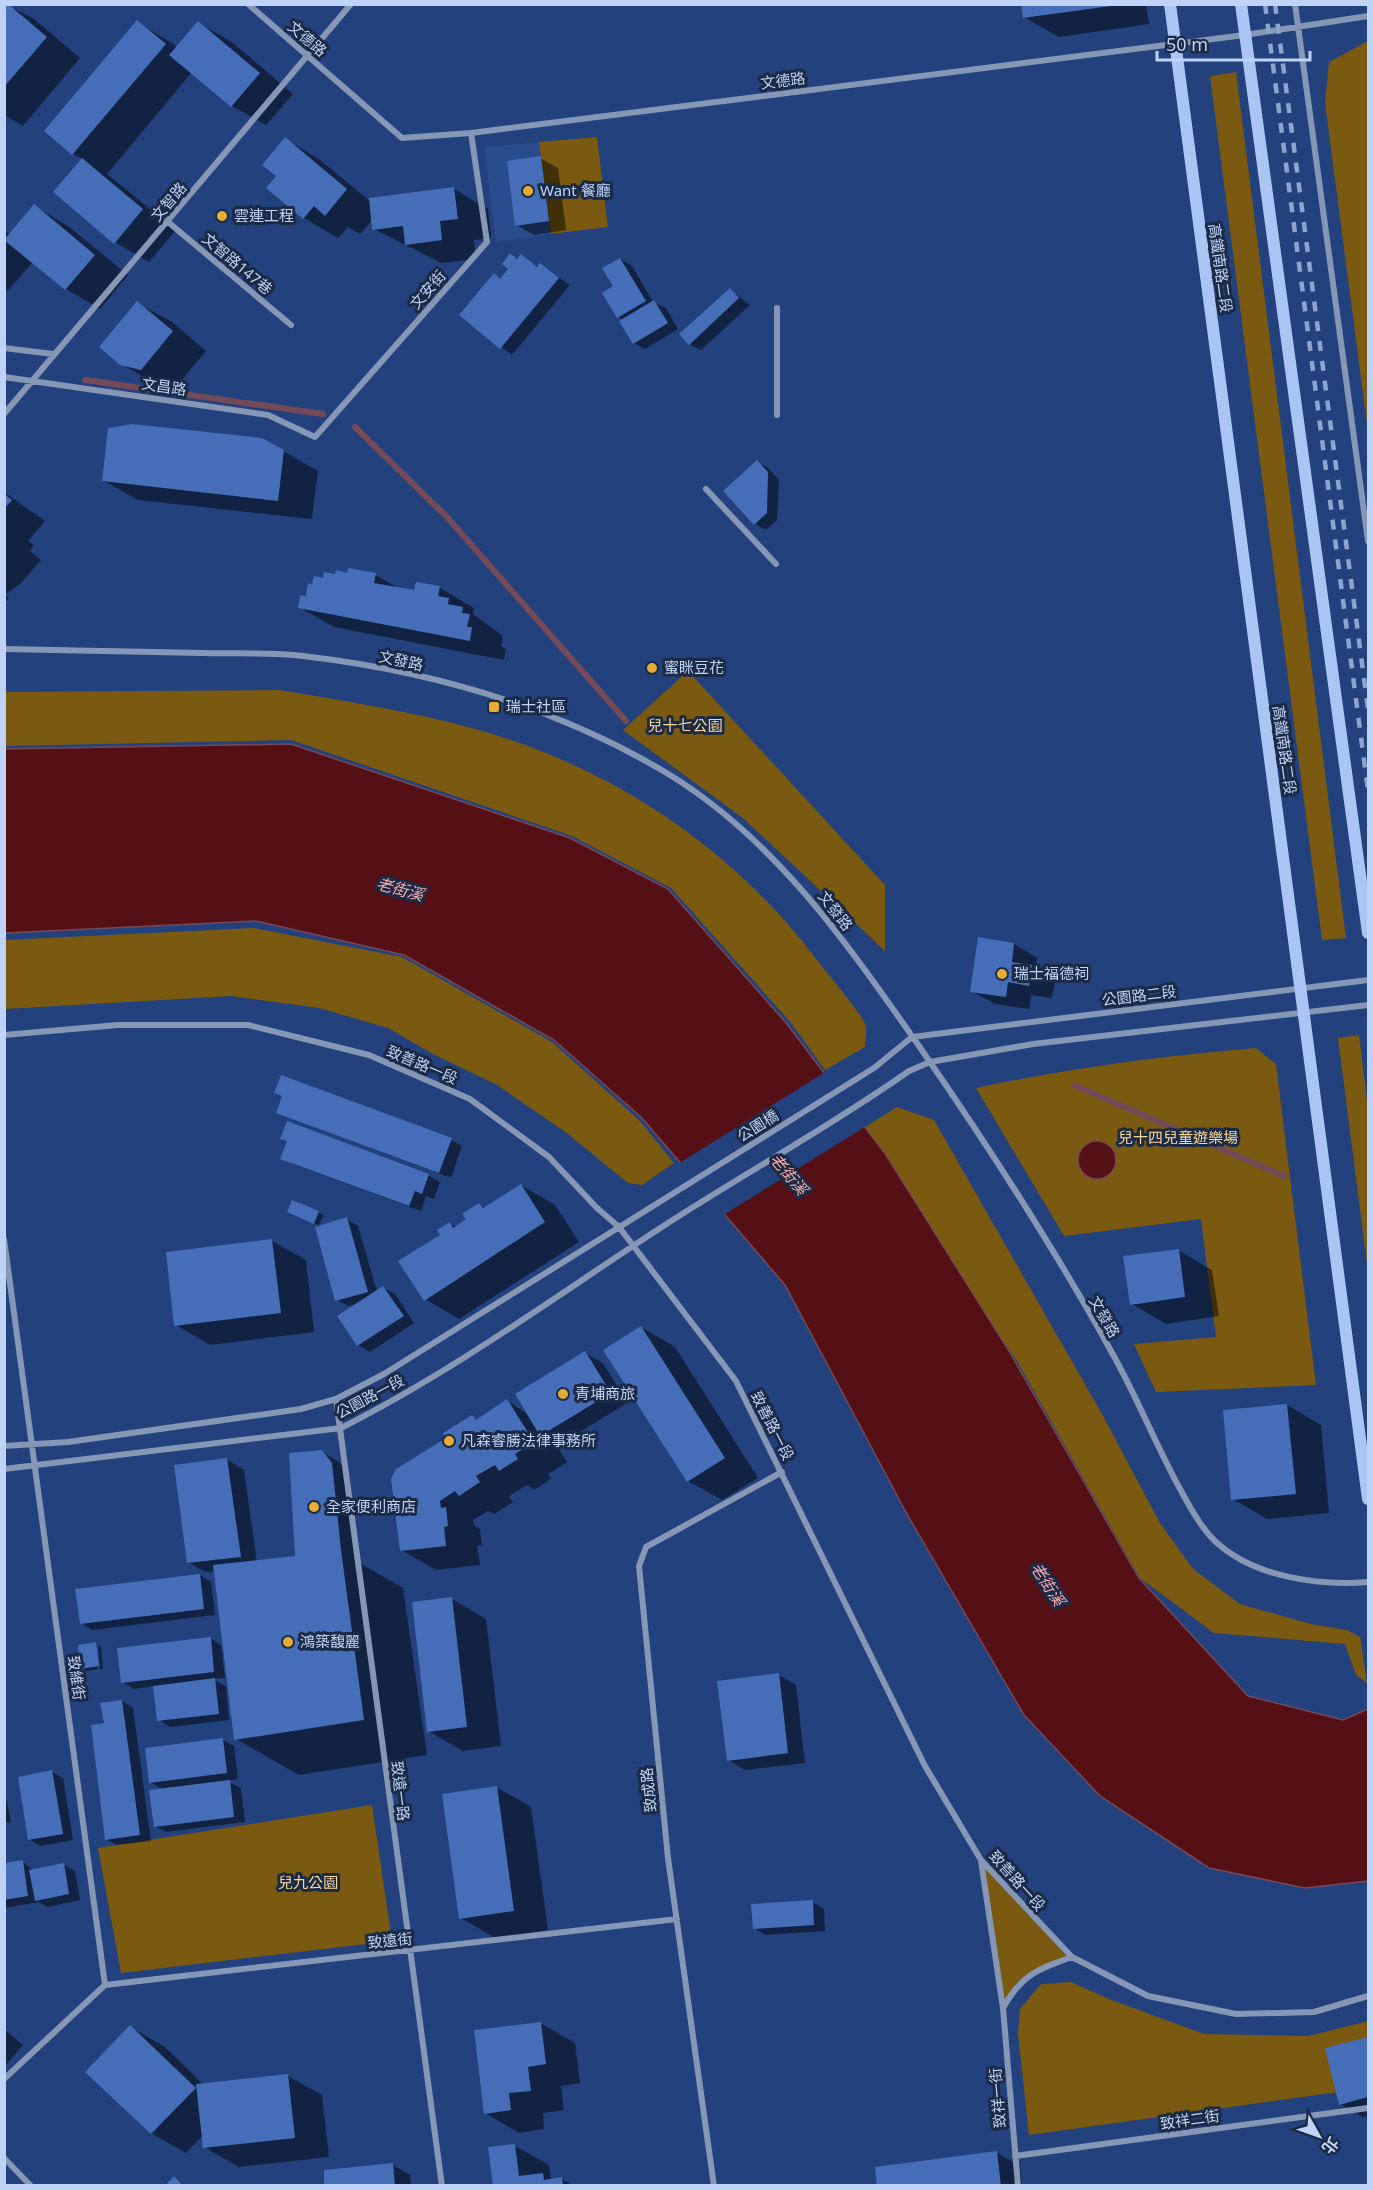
<svg xmlns="http://www.w3.org/2000/svg" width="1373" height="2190" font-family="'Noto Sans','Noto Sans TC',sans-serif">
<rect width="100%" height="100%" fill="#22417d"/>
<path fill="#294c8d" d="M539 142 551 234 496 242 484 147Z"/>
<path fill="#7a5910" d="M1368 41V432L1325 103 1329 62Z
M1236 72 1346 938 1322 940 1210 76Z
M597 137 608 227 551 234 539 142Z
M688 671 885 885V951L743 818 623 730Z
M279 690C345 701 411 711 475 729 609 766 729 845 813 955 822 967 862 1014 865 1024 867 1030 865 1040 865 1047L825 1070 792 1024 671 888 572 836 291 740 5 746V692Z
M254 928 402 957 552 1042 640 1121 674 1163 642 1185 628 1183 568 1134 497 1085 433 1054 388 1028 319 1008 231 996 5 1009V940Z
M1359 1035 1368 1108V1272L1338 1038Z
M1256 1048 1276 1064 1316 1385 1156 1392 1134 1344 1216 1337 1201 1219 1064 1236 976 1088C1069 1068 1162 1056 1256 1048Z
M897 1107 934 1120 1102 1414 1160 1523 1193 1569 1240 1604 1311 1624 1347 1630 1360 1637 1367 1683 1356 1675 1345 1644 1214 1633 1140 1578 1017 1361 862 1129Z
M372 1805 392 1941 121 1973 98 1848Z
M981 1860 1072 1957C1038 1969 1021 1975 1003 2008Z
M1071 1982 1109 1999 1204 2034 1308 2036 1368 2021V2088L1029 2135 1018 2034 1020 2009 1041 1984Z"/>
<path fill="#551015" stroke="#754a58" stroke-width="1.5" d="M291 744 570 838 668 889 787 1024 886 1155 1009 1351 1139 1578 1248 1696 1343 1720 1368 1709V1881L1305 1888 1209 1868 1100 1796 1024 1715 908 1516 785 1285 642 1118 554 1040 404 955 256 921 5 933 4 749Z
M1078 1160a19 19 0 1 1 38 0a19 19 0 1 1-38 0Z"/>
<path fill="#22417d" d="M827 1071 868 1125 722 1216 678 1164Z"/>
<path fill="#0007" d="M4 4 33 18 80 58 23 126 4 115Z
M1023 4H1146L1149 24 1059 37 1024 17Z
M137 22 178 47 199 23 233 43 293 94 266 125 232 106 192 72 107 174 176 230 149 262 115 242 82 159 73 154Z
M285 139 319 159 371 202 454 189 488 209 491 238 474 240 476 259 441 263 374 229 373 219 360 234 348 227 338 238 304 218 268 188 278 176Z
M540 158 558 168 566 230 534 235 516 225Z
M34 206 68 226 128 275 100 309 66 289 33 262 4 295V230L10 235Z
M511 255 519 259 521 256 538 267 540 265 570 285 512 355 461 315 494 275 502 280 510 269Z
M621 259 632 266 653 302 666 308 678 329 645 349 634 343 623 320 618 317 615 287Z
M730 290 750 305 701 350 689 344Z
M137 303 172 322 206 351 175 388 156 384 121 364Z
M283 451 318 471 312 519 138 500 104 481Z
M757 462 768 468 779 480 777 520 766 530 755 524Z
M4 492 45 521 28 541 34 545 30 551 41 560 21 583 5 595 9 598 4 604Z
M325 573 375 575 400 589 415 592 440 588 474 608 473 614 503 636 501 646 506 649 504 660 334 627 299 607 314 586 324 580Z
M979 939 1014 944 1037 958 1035 968 1055 980 1052 998 1031 995 1029 1009 995 1004 971 991Z
M278 1113 451 1140 462 1146 451 1178Z
M287 1123 429 1176 440 1182 434 1199 426 1196 421 1211 293 1164 282 1158 288 1142 282 1138Z
M521 1185 555 1205 579 1242 459 1319 425 1299 442 1235 450 1224 457 1227 468 1220 479 1204 486 1208Z
M293 1202 324 1215 319 1225 294 1215Z
M347 1219 358 1226 377 1292 383 1288 395 1294 414 1323 370 1352 358 1345 357 1304 348 1306 337 1300Z
M272 1241 306 1260 314 1332 210 1345 176 1325Z
M1178 1250 1212 1270 1219 1316 1166 1324 1132 1304Z
M641 1327 675 1347 758 1478 722 1500 688 1481Z
M585 1353 603 1363 627 1403 557 1446 567 1462 548 1474 551 1479 534 1490 527 1485 509 1496 513 1502 494 1514 488 1511 473 1520 474 1525 480 1529 482 1545 477 1546 480 1565 436 1570 401 1550 448 1438 472 1417 478 1420 507 1401 528 1414Z
M1287 1405 1321 1425 1329 1513 1267 1519 1233 1499Z
M322 1452 339 1462 349 1474 358 1562 403 1588 427 1755 299 1775 236 1739 216 1571 205 1572 188 1562 226 1459 244 1470 257 1562 297 1557Z
M200 1575 211 1582 215 1615 92 1630 81 1623Z
M452 1599 486 1619 501 1746 463 1751 428 1731Z
M210 1638 221 1645 225 1678 213 1679 226 1687 229 1720 170 1727 159 1720 155 1686 134 1689 122 1682Z
M96 1644 101 1647 103 1669H100L98 1645H95L98 1669 87 1671 82 1668 79 1646Z
M779 1675 796 1685 805 1763 745 1770 728 1760Z
M122 1701 133 1708 151 1841 117 1845 106 1839 105 1724Z
M223 1740 234 1746 238 1779 227 1781 241 1788 245 1822 166 1832 155 1826 164 1790 150 1782Z
M52 1772 63 1778 73 1840 40 1846 29 1839Z
M496 1787 531 1807 548 1930 495 1938 461 1918Z
M4 1788 11 1822 4 1823Z
M22 1861 34 1871 64 1865 75 1871 80 1900 47 1907 39 1902 4 1908V1864Z
M812 1902 824 1909 825 1931 765 1935 754 1928Z
M540 2023 575 2043 580 2083 561 2086 564 2110 543 2113 544 2129 519 2133 485 2113Z
M130 2027 165 2047 204 2085 288 2076 322 2095 329 2157 239 2167 204 2147 203 2135 186 2153 151 2133Z
M4 2029 23 2045 4 2067Z
M1368 2039V2116L1363 2117 1340 2104 1327 2050Z
M515 2146 549 2165 551 2179H562L574 2186H494Z
M997 2153 1020 2166 1022 2186H879Z
M393 2165 410 2175 411 2186H326Z"/>
<g fill="none" stroke-linecap="round" stroke-linejoin="round">
<path stroke="#754a58" stroke-width="6" d="M85 380 323 414
M355 427 447 517 626 721
M1074 1085 1284 1176"/>
</g>
<path fill="#466eb8" d="M4 4H8L47 37 4 87Z
M1021 4H1111V6L1023 18Z
M137 20 166 44 72 155 44 131Z
M198 21 260 73 231 107 169 55Z
M285 137 347 189 325 216 314 206 303 219 266 188 276 176 262 165Z
M541 156 549 221 515 226 507 161Z
M82 158 143 209 114 244 53 192Z
M454 187 458 219 440 221 442 240 405 245 403 226 372 230 369 198Z
M34 204 95 255 65 290 4 240Z
M510 253 517 259 521 254 537 267 540 263 559 278 500 349 459 315 494 273 500 279 508 269 502 264Z
M620 258 646 301 617 318 602 293 613 286 602 268Z
M730 288 739 298 689 345 679 334Z
M654 300 668 323 633 344 619 321Z
M137 301 173 331 141 370 120 365 99 347Z
M132 424 262 438 284 450 278 501 102 481 108 428Z
M757 460 768 472 767 513 754 525 723 491Z
M4 494 12 500 4 509Z
M348 568 376 573 374 583 414 590 416 582 440 586 438 596 449 598 448 604 463 607 462 613 470 614 467 627H472L470 641 298 608 300 595 306 596 308 583 312 584 314 576 323 578 324 572 335 574 336 570 347 573Z
M978 937 1014 943 1012 962 1032 965 1029 986 1008 982 1006 997 970 992Z
M281 1075 452 1138 439 1173 276 1113 282 1096 274 1093Z
M287 1121 429 1174 422 1194 415 1191 409 1206 280 1159 287 1141 280 1139Z
M521 1184 545 1222 424 1301 398 1261 440 1235 437 1230 450 1222 453 1228 466 1219 462 1214 479 1203 483 1208Z
M292 1200 319 1211 314 1224 287 1212Z
M347 1217 368 1292 335 1301 315 1227Z
M272 1239 281 1313 174 1326 166 1252Z
M1179 1249 1185 1297 1130 1305 1123 1256Z
M383 1286 404 1316 357 1346 337 1316Z
M641 1326 725 1458 687 1482 603 1350Z
M585 1351 611 1393 540 1436 515 1394Z
M507 1399 534 1442 515 1454 518 1459 499 1471 495 1465 476 1476 480 1482 459 1496 455 1491 440 1501 441 1508 446 1507 448 1526 444 1527 446 1546 400 1551 391 1479 396 1469 446 1438 443 1433 472 1415 476 1420Z
M1287 1404 1296 1494 1231 1500 1223 1410Z
M322 1450 332 1463 341 1550 364 1720 234 1740 213 1565 295 1556 289 1453Z
M227 1458 241 1557 187 1563 174 1465Z
M200 1574 204 1609 80 1624 75 1589Z
M452 1597 467 1727 427 1732 412 1602Z
M211 1637 214 1672 121 1683 117 1648Z
M96 1642 99 1666 80 1669 78 1645Z
M779 1673 788 1753 727 1761 717 1681Z
M215 1678 219 1714 157 1721 153 1686Z
M122 1700 140 1835 105 1840 91 1725 104 1723 100 1703Z
M223 1738 227 1773 149 1783 145 1748Z
M52 1770 63 1834 28 1840 18 1777Z
M230 1780 234 1817 154 1827 149 1790Z
M497 1786 514 1911 459 1919 442 1794Z
M23 1860 28 1896 4 1900V1863Z
M64 1863 69 1894 35 1901 29 1870Z
M813 1900 814 1925 753 1929 751 1904Z
M541 2022 546 2064 528 2067 531 2091 509 2093 511 2110 484 2114 474 2030Z
M130 2025 196 2088 151 2134 85 2072Z
M1368 2037V2097L1339 2105 1325 2048Z
M288 2074 295 2138 203 2148 196 2084Z
M515 2144 519 2176 543 2173 544 2180 562 2177 563 2186H493L488 2147Z
M997 2151 1001 2186H877L875 2167Z
M393 2163 395 2186H324V2170Z
M174 2176 183 2186H165Z"/>
<g fill="none" stroke-linecap="round" stroke-linejoin="round">
<path stroke="#8697b5" stroke-width="6" d="M248 4 402 138 471 133 1245 35 1368 16
M1295 4 1368 541
M168 222 291 325
M4 348 53 354
M4 377 268 415 315 437 487 242 471 133
M4 414 351 4
M777 415V308
M706 489 776 564
M4 649C71 650 137 652 203 653 236 654 270 652 303 656 431 671 559 708 670 775 777 841 848 945 919 1046 989 1147 1057 1252 1116 1360 1139 1402 1157 1447 1180 1489 1190 1507 1201 1528 1216 1542 1254 1577 1318 1586 1368 1582
M4 1035 118 1025H248L369 1055 470 1099 549 1157 597 1208 619 1227 736 1381 925 1766 981 1860 1072 1957 1148 1996 1236 2014 1314 2012 1368 1996
M912 1037 1368 980
M4 1239 105 1985 4 2079
M336 1399 442 2186
M4 1446 68 1442 301 1409 336 1399 384 1374 874 1068 912 1037
M4 1469 341 1428C456 1370 560 1293 668 1223 747 1172 831 1126 909 1071L930 1062 1033 1044 1368 1005
M981 1861 1003 2008 1018 2186
M105 1985 677 1919
M1003 2008C1021 1975 1038 1969 1072 1957
M1015 2156 1368 2108
M4 2158 31 2186
M714 2186 668 1858 639 1566 646 1547 782 1472"/>
<path stroke="#aac5f4" stroke-width="12" d="M1170 4 1368 1499
M1241 4 1368 933"/>
<path stroke="#8da4cf" stroke-width="4.5" stroke-dasharray="10 10" stroke-linecap="butt" d="M1265 4 1368 791
M1275 4 1368 709"/>
</g>
<g fill="#e5ad35" stroke="#1b2a45" stroke-width="2">
<circle cx="528" cy="191" r="6"/>
<circle cx="222" cy="216" r="6"/>
<circle cx="652" cy="668" r="6"/>
<rect x="488" y="701" width="12" height="12" rx="3"/>
<circle cx="1002" cy="974" r="6"/>
<circle cx="563" cy="1394" r="6"/>
<circle cx="449" cy="1441" r="6"/>
<circle cx="314" cy="1507" r="6"/>
<circle cx="288" cy="1642" r="6"/>
</g>
<g text-anchor="middle" stroke-width="6" stroke-linejoin="round" paint-order="stroke">
<g font-size="15" fill="#bfd3f6" stroke="#1b2a45">
<text transform="translate(307 39) rotate(40)" y="5">文德路</text>
<text transform="translate(783 81) rotate(-7)" y="5">文德路</text>
<text transform="translate(169 202) rotate(-50)" y="5">文智路</text>
<text transform="translate(237 264) rotate(40)" y="5">文智路147巷</text>
<text transform="translate(1220 268) rotate(82)" y="5">高鐵南路二段</text>
<text transform="translate(428 290) rotate(-49)" y="5">文安街</text>
<text transform="translate(164 387) rotate(9)" y="5">文昌路</text>
<text transform="translate(401 661) rotate(12)" y="5">文發路</text>
<text transform="translate(1284 750) rotate(82)" y="5">高鐵南路二段</text>
<text transform="translate(835 911) rotate(52)" y="5">文發路</text>
<text transform="translate(1139 996) rotate(-7)" y="5">公園路二段</text>
<text transform="translate(422 1065) rotate(23)" y="5">致善路一段</text>
<text transform="translate(758 1126) rotate(-32)" y="5">公園橋</text>
<text transform="translate(1104 1317) rotate(60)" y="5">文發路</text>
<text transform="translate(370 1397) rotate(-28)" y="5">公園路一段</text>
<text transform="translate(772 1426) rotate(63)" y="5">致善路一段</text>
<text transform="translate(76 1678) rotate(82)" y="5">致維街</text>
<text transform="translate(649 1790) rotate(-96)" y="5">致成路</text>
<text transform="translate(400 1791) rotate(83)" y="5">致遠一路</text>
<text transform="translate(1017 1881) rotate(48)" y="5">致善路一段</text>
<text transform="translate(390 1941) rotate(-6)" y="5">致遠街</text>
<text transform="translate(998 2098) rotate(-95)" y="5">致祥一街</text>
<text transform="translate(1190 2120) rotate(-8)" y="5">致祥二街</text>
</g>
<g font-size="15" fill="#bfd3f6" stroke="#1b2a45" text-anchor="start">
<text x="540" y="196">Want 餐廳</text>
<text x="234" y="221">雲連工程</text>
<text x="664" y="673">蜜眯豆花</text>
<text x="506" y="712">瑞士社區</text>
<text x="1014" y="979">瑞士福德祠</text>
<text x="575" y="1399">青埔商旅</text>
<text x="461" y="1446">凡森睿勝法律事務所</text>
<text x="326" y="1512">全家便利商店</text>
<text x="300" y="1647">鴻築馥麗</text>
</g>
<g font-size="15" fill="#fcd795" stroke="#1b2a45">
<text x="685" y="731">兒十七公園</text>
<text x="1178" y="1143">兒十四兒童遊樂場</text>
<text x="308" y="1888">兒九公園</text>
</g>
<g font-size="16" font-style="italic" fill="#fcadaa" stroke="#1b2a45">
<text transform="translate(400 889) rotate(15)" y="6">老街溪</text>
<text transform="translate(789 1174) rotate(50)" y="6">老街溪</text>
<text transform="translate(1048 1584) rotate(57)" y="6">老街溪</text>
</g>
</g>
<rect width="1373" height="2190" fill="none" stroke="#bfd3f6" stroke-width="12"/>
<g transform="translate(1319 2136) rotate(130)" stroke="#1b2a45" stroke-width="4.5" paint-order="stroke">
<path d="M0-4.5L10 22L0 15L-10 22Z" fill="#bfd3f6"/>
<text y="-9" font-size="16" font-weight="bold" text-anchor="middle" fill="#bfd3f6">北</text>
</g>
<path d="M1157 51v9h153v-9" fill="none" stroke="#bfd3f6" stroke-width="3"/>
<text x="1166" y="51" font-size="18" fill="#bfd3f6" stroke="#1b2a45" stroke-width="4.5" paint-order="stroke">50 m</text>
</svg>
